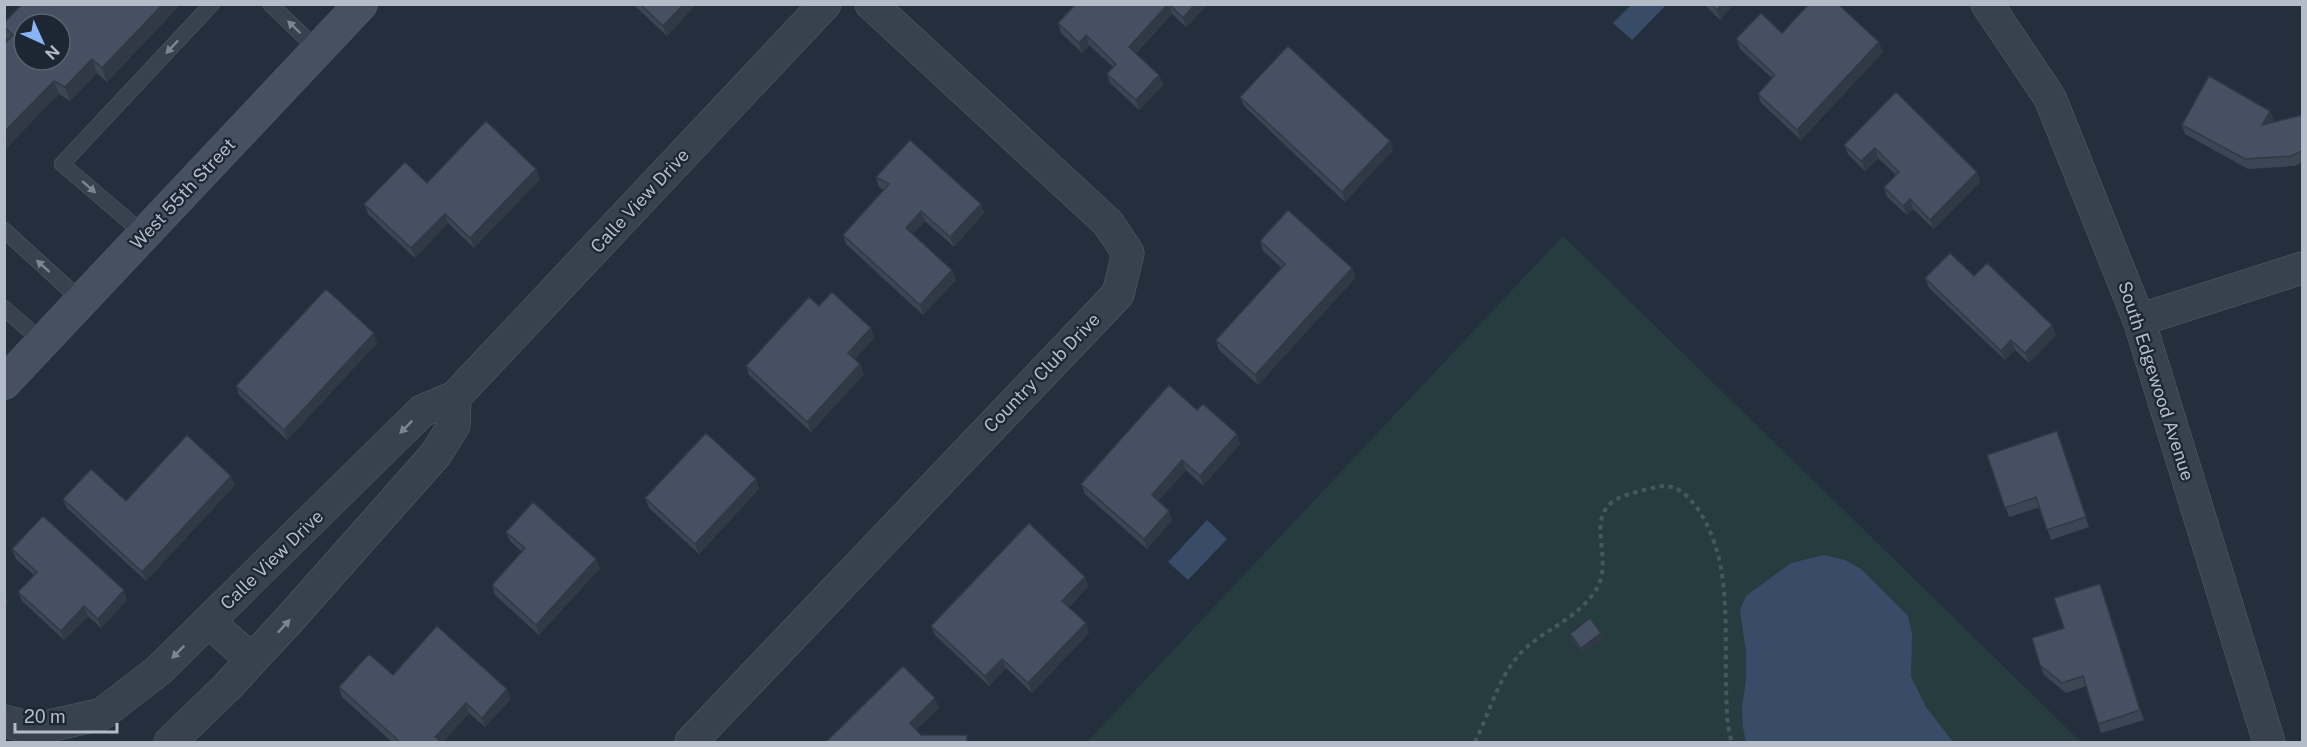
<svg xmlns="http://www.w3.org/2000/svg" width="2307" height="747" font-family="'Public Sans',sans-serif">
<rect width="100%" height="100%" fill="#242f3e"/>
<path fill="#263c3f" d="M1563 236 2081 742H1087Z"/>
<path fill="#394c67" d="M1631 5H1666L1632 40 1613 23Z
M1207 520 1227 539 1188 580 1168 562Z
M1824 555 1845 560 1861 569 1908 616 1912 633 1911 677 1926 707 1953 742H1746L1743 728 1742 708 1746 679V652L1740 610 1746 596 1791 563Z"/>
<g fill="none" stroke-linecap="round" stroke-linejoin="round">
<defs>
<path id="service" d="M270 4 318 50
M4 230 82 301
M144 234 62 164 212 4
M4 308 43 342"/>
<path id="minor" d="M1987 4 2050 98 2139 320 2269 742
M2139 320 2302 268
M209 622 252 660
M4 721 36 729 102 714 159 670 422 411 455 397 825 4
M170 742 227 687 288 621 436 454 454 425 455 397
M691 742 1118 294 1128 253 1108 223 871 4"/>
<path id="secondary" d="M4 383 361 4"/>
</defs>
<use href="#service" stroke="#565f6c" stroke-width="16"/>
<use href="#minor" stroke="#565f6c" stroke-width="33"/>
<use href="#secondary" stroke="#565f6c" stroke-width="34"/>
<path stroke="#44595c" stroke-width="4" stroke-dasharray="4.5 4.5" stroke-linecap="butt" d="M1475 742C1491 710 1499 672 1527 647 1549 628 1576 618 1594 593 1616 563 1586 525 1611 503 1620 496 1630 494 1640 491 1649 489 1658 486 1667 486 1692 489 1710 527 1716 548 1729 588 1725 646 1726 688 1727 706 1726 726 1732 742"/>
<use href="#service" stroke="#38414e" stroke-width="15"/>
<use href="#minor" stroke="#38414e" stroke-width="32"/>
<use href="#secondary" stroke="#465061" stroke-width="33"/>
</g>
<path fill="#3b4654" d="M22 4H181L107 82 97 73 70 101 59 94 7 39 4 31V23Z
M633 4H696L667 36Z
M1076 4H1208L1186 27 1172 14 1136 53 1159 75 1163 85 1139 110 1110 83 1107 74 1113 67 1089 45 1082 53 1061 33 1058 23Z
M1704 4H1734L1720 20Z
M1782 33 1883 52 1801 140 1761 103 1758 94 1772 78 1740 49 1736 39Z
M1896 92 1977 172 1980 182 1934 229 1913 209 1907 215 1887 197 1884 187 1896 175 1878 158 1865 171 1848 154 1844 145Z
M1240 97 1390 141 1393 150 1345 202 1244 106Z
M2270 111 2274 120 2272 123 2302 115V162L2295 166 2248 169 2185 134 2182 125Z
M536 169 540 179 474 248 448 223 415 258 368 214 364 204 427 183Z
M876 177 981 204 984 213 954 247 925 221 912 234 952 270 956 280 923 315 846 244 843 235 884 190 879 187Z
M1260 241 1352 268 1355 278 1258 385 1219 350 1216 340 1282 268 1263 251Z
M1974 276 2056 335 2029 363 2015 350 2005 360 1929 288 1925 278Z
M819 306 871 328 874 338 855 359 860 364 864 374 811 432 749 375 746 366Z
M377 343 287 440 239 395 236 386Z
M1197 410 1237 434 1240 444 1203 486 1186 470 1158 501 1169 511 1172 520 1147 549 1085 494 1081 484Z
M2057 431 2089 527 2051 540 2040 507 2009 517 1987 455Z
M231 476 235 485 146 581 67 508 63 499 126 501Z
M756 479 759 489 699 554 649 508 645 498Z
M506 532 596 559 600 568 539 635 495 595 492 585 522 552 510 541Z
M12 549 127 600 101 628 88 616 64 640 22 601 18 592 34 575 16 559Z
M1089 586 1069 607 1086 623 1089 633 1032 693 1006 668 989 686 935 635 931 626Z
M2103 593 2144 720 2101 733 2086 686 2066 693 2044 675 2040 665 2064 628Z
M1601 633 1603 638 1583 653 1572 639 1570 634Z
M393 675 511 699 485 727 469 713 443 742H392L342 697 339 687Z"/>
<path fill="#303945" d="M163 4H181L107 82 102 68Z
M684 4H696L667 36 663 26Z
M1168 4H1169L1172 14 1132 56 1129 47Z
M1195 4H1208L1186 27 1183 18Z
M1722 4H1734L1720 20 1717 10Z
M1086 35 1089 45 1082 53 1079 43Z
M1879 42 1883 52 1801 140 1797 130Z
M92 59 97 73 70 101 65 87Z
M1159 75 1163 85 1139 110 1136 100Z
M54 81 59 94 4 151V132Z
M2270 111 2274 120 2265 135 2262 125Z
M1390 141 1393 150 1345 202 1342 192Z
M1875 148 1878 158 1865 171 1861 161Z
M536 169 540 179 474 248 470 238Z
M1977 172 1980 182 1934 229 1930 220Z
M1910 199 1913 209 1907 215 1903 206Z
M981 204 984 213 954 247 950 237Z
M921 211 925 221 909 237 906 228Z
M445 214 448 223 415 258 411 248Z
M1352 268 1355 278 1258 385 1255 375Z
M952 270 956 280 923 315 920 305Z
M2052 325 2056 335 2029 363 2025 353Z
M871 328 874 338 852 363 848 353Z
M374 333 377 343 287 440 284 430Z
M2011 340 2015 350 2005 360 2001 351Z
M860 364 864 374 811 432 807 422Z
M1237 434 1240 444 1203 486 1200 476Z
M1182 460 1186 470 1155 505 1152 495Z
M231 476 235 485 146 581 142 572Z
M756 479 759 489 699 554 695 544Z
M1169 511 1172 520 1147 549 1144 539Z
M596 559 600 568 539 635 536 625Z
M1085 577 1089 586 1066 611 1062 601Z
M124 590 127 600 101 628 98 619Z
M6 598 8 603 4 607V599Z
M84 606 88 616 64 640 61 631Z
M1086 623 1089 633 1032 693 1028 683Z
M1601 633 1603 638 1583 653 1581 648Z
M1002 659 1006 668 989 686 985 676Z
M507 689 511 699 485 727 482 718Z
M935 698 939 708 913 733 910 723Z
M466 703 469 713 443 742H437L435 737Z"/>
<path fill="#455162" stroke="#303945" stroke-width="1.5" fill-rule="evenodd" d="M22 4H163L102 68 92 59 65 87 54 81 4 132V44L13 35 4 27V23ZM24 24H60V60H24Z
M640 4H684L663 26Z
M1076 4H1168L1129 47 1159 75 1136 100 1107 74 1116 64 1086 35 1079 43 1058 23Z
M1169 4H1195L1183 18Z
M1711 4H1722L1717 10Z
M1809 4H1838L1879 42 1797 130 1758 94 1775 75 1736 39 1761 13 1782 33Z
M1288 46 1390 141 1342 192 1240 97Z
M2209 76 2270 111 2262 125 2302 115V151L2291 156 2245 159 2182 125Z
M1896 92 1977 172 1930 220 1910 199 1903 206 1884 187 1899 172 1875 148 1861 161 1844 145Z
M486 121 536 169 470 238 445 214 411 248 364 204 405 162 427 183Z
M910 140 981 204 950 237 921 211 906 228 952 270 920 305 843 235 889 184 876 177Z
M1288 210 1352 268 1255 375 1216 340 1285 264 1260 241Z
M1950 253 1974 276 1987 263 2052 325 2025 353 2011 340 2001 351 1925 278Z
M326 289 374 333 284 430 236 386Z
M832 292 871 328 848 353 860 364 807 422 746 366 809 297 819 306Z
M1169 385 1197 410 1203 404 1237 434 1200 476 1182 460 1152 495 1169 511 1144 539 1081 484Z
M2057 431 2086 517 2047 530 2036 497 2005 508 1987 455Z
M706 433 756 479 695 544 645 498Z
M187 435 231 476 142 572 63 499 91 469 126 501Z
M533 502 596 559 536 625 492 585 525 548 506 532Z
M43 516 124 590 98 619 84 606 61 631 18 592 37 572 12 549Z
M1029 523 1085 577 1062 601 1086 623 1028 683 1002 659 985 676 931 626Z
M2100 584 2140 710 2098 724 2083 676 2062 683 2040 665 2032 638 2064 628 2054 598Z
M1590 618 1601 633 1581 648 1570 634Z
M437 626 507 689 482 718 466 703 435 737 441 742H400L339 687 369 654 393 675Z
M903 666 935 698 910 723 921 735H967V742H826Z"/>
<defs><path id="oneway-solid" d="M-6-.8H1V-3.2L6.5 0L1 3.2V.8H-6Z" transform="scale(1.5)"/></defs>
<g fill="#7c8592">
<use href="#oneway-solid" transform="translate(294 27) rotate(-136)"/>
<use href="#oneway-solid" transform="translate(172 47) rotate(133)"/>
<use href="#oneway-solid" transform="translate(89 187) rotate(41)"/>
<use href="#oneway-solid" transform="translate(43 266) rotate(-138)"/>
<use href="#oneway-solid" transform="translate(406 427) rotate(135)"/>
<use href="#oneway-solid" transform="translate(284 626) rotate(-47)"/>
<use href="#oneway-solid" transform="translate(178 652) rotate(135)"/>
</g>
<g text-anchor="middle" stroke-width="4.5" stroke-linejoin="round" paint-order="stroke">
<g font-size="18" fill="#b4bcc9" stroke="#1d2633">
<text transform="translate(183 194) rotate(-47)" y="6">West 55th Street</text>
<text transform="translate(640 201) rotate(-47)" y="6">Calle View Drive</text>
<text transform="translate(1042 373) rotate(-46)" y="6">Country Club Drive</text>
<text transform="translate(2156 381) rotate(72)" y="6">South Edgewood Avenue</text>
<text transform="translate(272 560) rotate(-44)" y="6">Calle View Drive</text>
</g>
</g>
<rect width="2307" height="747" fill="none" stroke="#b4bcc9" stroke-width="12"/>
<g transform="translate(42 42) rotate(135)"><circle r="28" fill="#1d2633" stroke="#59626f" stroke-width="1.5"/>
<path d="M0-4.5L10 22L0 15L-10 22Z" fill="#8ab4f8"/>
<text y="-9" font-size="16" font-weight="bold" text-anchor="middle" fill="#b4bcc9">N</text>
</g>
<path d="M15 723v9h102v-9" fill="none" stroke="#b4bcc9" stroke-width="3"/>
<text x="24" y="723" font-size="18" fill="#b4bcc9" stroke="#1d2633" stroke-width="4.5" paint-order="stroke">20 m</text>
</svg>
